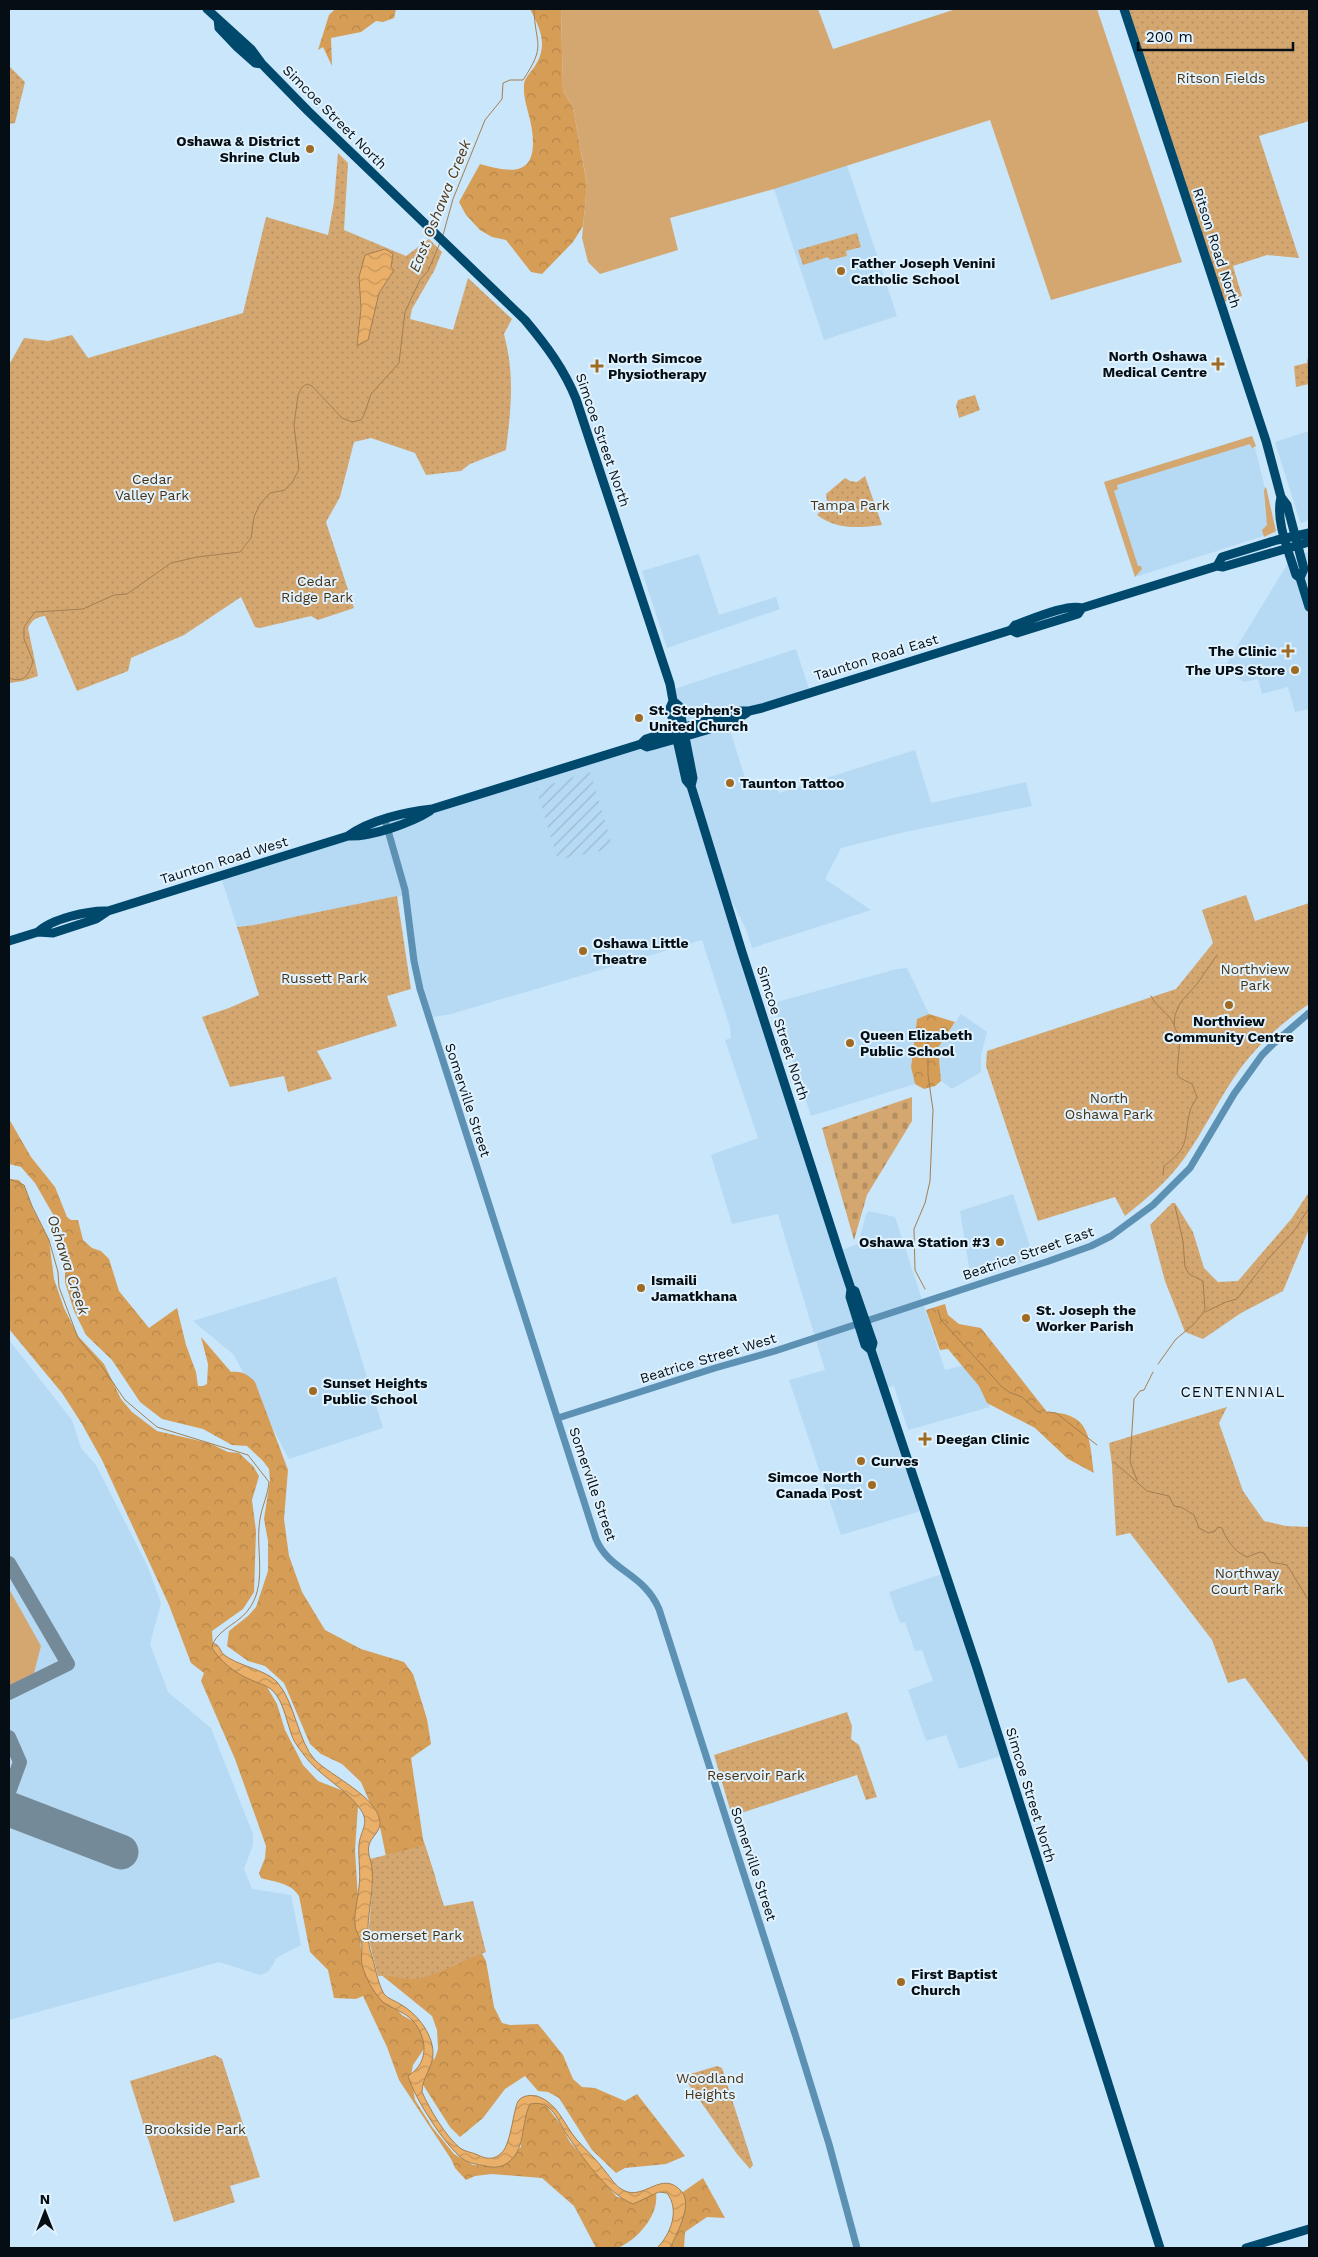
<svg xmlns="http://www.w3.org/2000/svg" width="1318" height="2257" font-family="'Work Sans',sans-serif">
<defs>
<pattern id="industrial-furrows" width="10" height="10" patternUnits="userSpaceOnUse" patternTransform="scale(1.25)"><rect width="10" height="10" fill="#b6daf4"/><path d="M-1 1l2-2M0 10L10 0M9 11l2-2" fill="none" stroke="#9bbad0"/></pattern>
<pattern id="forest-crowns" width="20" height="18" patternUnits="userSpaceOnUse" patternTransform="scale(1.25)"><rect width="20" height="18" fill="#d69d56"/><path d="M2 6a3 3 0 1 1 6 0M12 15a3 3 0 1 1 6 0" fill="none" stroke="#b6864a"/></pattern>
<pattern id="cemetery-stones" width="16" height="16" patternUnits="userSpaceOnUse" patternTransform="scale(1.25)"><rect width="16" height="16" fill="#d4a771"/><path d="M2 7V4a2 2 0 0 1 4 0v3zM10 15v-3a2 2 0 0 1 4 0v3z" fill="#b48f61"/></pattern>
<pattern id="park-dots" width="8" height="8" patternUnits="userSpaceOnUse" patternTransform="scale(1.25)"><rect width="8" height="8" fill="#d4a771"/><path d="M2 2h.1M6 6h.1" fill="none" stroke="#b48f61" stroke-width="1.8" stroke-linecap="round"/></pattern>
<pattern id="water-waves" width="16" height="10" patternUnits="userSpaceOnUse" patternTransform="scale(1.25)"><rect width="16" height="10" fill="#eab069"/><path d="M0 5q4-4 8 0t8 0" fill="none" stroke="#c7965a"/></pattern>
</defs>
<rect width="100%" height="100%" fill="#c9e6fb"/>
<path fill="#b6daf4" d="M847 165 897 316 824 340 774 189Z
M1309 431V520L1302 523 1300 522 1275 442Z
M1252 436 1276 532 1135 577 1104 482Z
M1309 549V709L1295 712 1288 687 1262 694 1258 679 1244 682 1224 668 1291 558 1308 552Z
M699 554 719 615 776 597 780 609 667 648 642 571Z
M796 649 810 692 749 711 728 724 748 787 774 779 779 793 915 750 931 803 1026 782 1032 806 905 832 841 848 825 879 871 910 752 948 746 929 721 880 839 1251 858 1244 866 1214 869 1211 895 1217 945 1370 973 1363 990 1407 908 1430 894 1386 884 1389 924 1510 841 1535 789 1380 825 1370 778 1214 732 1224 711 1155 758 1138 725 1040 731 1038 730 1027 702 940 451 1014 428 1018 420 989 406 895 254 925 237 927 221 877 374 824 601 756 676 739 693 778 671 690Z
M907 968 929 1014 917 1019 911 1066 915 1084 811 1116 773 1003 897 969Z
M961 1014 987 1032 981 1055V1072L952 1089 941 1081 938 1048Z
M1013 1194 1034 1258 971 1279 960 1211Z
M336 1277 383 1428 289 1459 234 1355 193 1321Z
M9 1340 72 1420 81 1448 96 1465 147 1565 161 1603 150 1644 168 1692 211 1728 253 1834V1845L244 1869 252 1889 291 1895 301 1945 276 1958 274 1963 268 1972 260 1975 219 1962 9 2020Z
M945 1573 1004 1755 959 1769 946 1735 926 1741 908 1690 933 1681 922 1650 915 1651 905 1622 900 1623 889 1592Z"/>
<path fill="url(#industrial-furrows)" d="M590 772 613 848 558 860 536 789Z"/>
<path fill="#d4a771" d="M561 9H818L833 49 956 9H1097L1182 262 1051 300 990 120 774 189 670 218 678 250 600 274 588 262 582 238 587 184 573 108 563 91Z
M1252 436 1256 446 1252 448 1250 444 1117 485 1118 489 1114 491 1138 566H1141L1142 569 1135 577 1104 482Z
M1266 487 1276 531 1264 537 1262 530 1267 525 1264 490Z
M9 1589 41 1646 34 1673 9 1686Z"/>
<path fill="url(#forest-crowns)" d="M335 9H396L394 18 383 22 376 21 361 32 331 38 332 66 323 47 318 50 329 15Z
M530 9H561L563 91 573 108 587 185 583 226 573 242 542 274 531 272 506 240 492 237 480 230 466 215 459 202 480 164C515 174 538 175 532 130 530 114 523 101 524 85 524 79 530 73 533 69 549 47 541 30 530 9Z
M929 1014 955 1022 938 1048 941 1081 935 1086 924 1089 915 1084 911 1067 917 1019Z
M9 1119 31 1157 55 1187 67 1217 71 1220H78L83 1240 92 1248 101 1251 109 1259 119 1291 149 1328 177 1308 186 1345 196 1372 198 1386H203L207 1384 208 1364 201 1337 231 1372C241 1371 248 1374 255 1382L288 1470 284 1519 289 1556 302 1592 325 1630 361 1649 404 1662 413 1674 427 1719 431 1744 411 1758 423 1839 436 1879 386 1856 380 1827 375 1821 373 1810 361 1782 342 1764 321 1754 310 1744 284 1683 265 1666 248 1661 227 1646 229 1631 248 1616 256 1607 268 1571V1541L264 1519 270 1480 269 1469 263 1461 247 1446 232 1445 203 1429 162 1419 140 1402 112 1360 86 1335 74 1311 65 1282V1255L62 1230 35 1183 21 1167 9 1164Z
M9 1179 19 1180 24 1186 33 1209 49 1240 54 1279 64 1308 78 1336 104 1364 121 1399 132 1412 157 1431 209 1443 228 1452 239 1453 253 1466 259 1476 252 1500 256 1531 254 1592 243 1609 212 1631 213 1646 228 1662 267 1687 277 1704 285 1730 303 1765 318 1781 346 1792 358 1806 355 1850 361 1948 371 1983 402 2015 418 2024 427 2035 426 2046 413 2065 411 2075 415 2100 432 2127 454 2154 473 2165 495 2166 505 2162 521 2147 522 2110 534 2101 546 2105 560 2124 570 2142 617 2197 628 2200 656 2194C659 2215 638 2239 620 2247 614 2250 602 2248 596 2248L574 2206 542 2178 492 2174 475 2176 466 2180 455 2168 451 2159 399 2080 387 2047 363 1996 356 1999 334 1998 328 1970 310 1952 299 1896C291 1883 275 1882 261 1878L259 1873 265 1858 266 1846 235 1759 201 1681 204 1673 191 1663 169 1605 102 1460 82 1424 62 1393 9 1329Z
M945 1304 948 1315 959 1324 981 1328 1047 1412C1091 1413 1089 1437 1094 1473L1068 1459 1035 1428 987 1403 979 1386 948 1349 940 1350 926 1310Z
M481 1952 486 1961 494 2007 502 2023 510 2025 538 2024 563 2055 573 2079 582 2087 595 2088 625 2101 637 2094 685 2156 666 2164 625 2168 616 2173 592 2150 559 2098 548 2092 538 2091 525 2076 505 2089 483 2118 460 2137 450 2127 420 2080 421 2070 435 2058 438 2049 437 2030 432 2016 379 1973Z
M703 2178 725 2218 707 2217 685 2232 684 2248H670C679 2230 686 2213 683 2192Z"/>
<path fill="url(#cemetery-stones)" d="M912 1097V1121L867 1195 854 1240 822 1128Z"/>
<path fill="url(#park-dots)" d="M1128 9H1309V121L1259 136 1299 258 1267 255 1233 266 1242 296 1221 303Z
M9 66 25 82 15 123 9 124Z
M338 153 348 163 344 230 406 256 429 239 442 252 434 271 412 309 410 319 453 330 468 278 512 319 504 334C515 376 511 408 506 450L470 464 461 471 426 475 415 453 371 438 354 442 340 497 326 522 354 608 318 620 311 616 260 628 255 627 241 597 184 635 131 658 128 671 77 691 45 616C36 617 32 620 28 628L38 676 23 681 9 683V365L24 338 48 341 72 335 88 358 243 313 266 217 328 235 334 202Z
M857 233 861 247 846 251 847 256 830 260 828 257 803 265 798 250Z
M1309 351V384L1296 387 1294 366 1307 363Z
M975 395 980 410 959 418 956 406 958 400Z
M865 476 882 525C858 528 837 530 817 515L827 502 826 494 845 478 850 481 857 482Z
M1246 895 1255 921 1309 903V1004C1283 1022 1259 1043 1240 1069 1219 1098 1204 1131 1183 1160 1167 1182 1146 1199 1125 1216L1115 1197 1038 1221 986 1066 987 1051 1176 989 1213 943 1202 910Z
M397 896 411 989 387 996 397 1026 317 1051 332 1079 288 1092 284 1076 230 1087 202 1017 229 1008 259 995 237 927 254 925Z
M1309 1192V1229L1283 1291 1241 1313 1203 1339 1185 1332 1165 1281 1150 1225 1172 1203H1175L1193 1232 1204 1268 1218 1282 1238 1281 1292 1218Z
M1227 1407 1219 1423 1243 1491 1264 1521 1286 1526 1309 1527V1764L1245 1678 1228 1683 1212 1640 1130 1533 1116 1536 1112 1465 1109 1443Z
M847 1712 852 1726 851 1739 859 1745 877 1797 866 1800 857 1775 732 1816 714 1755Z
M425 1845 444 1906 473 1901 486 1952C465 1960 443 1972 421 1978 406 1982 393 1974 378 1976L368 1937 373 1883 370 1859Z
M215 2055 222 2059 260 2177 230 2186 235 2202 174 2222 130 2081Z
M717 2066 722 2068 753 2165 750 2169 737 2154 685 2079 687 2075Z"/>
<path fill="url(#water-waves)" stroke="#a57f50" d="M385 249 393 254 391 267 394 270 379 293 368 340 357 346 361 308 359 277 365 255Z
M213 1643 217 1645C220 1648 221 1652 223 1654 237 1666 265 1669 277 1682 295 1702 298 1742 315 1760 331 1776 378 1797 380 1822 381 1831 371 1837 369 1845 367 1853 371 1860 372 1868 375 1896 363 1925 370 1950 375 1964 377 1982 384 1994 388 1999 394 2000 400 2004 416 2013 432 2032 433 2052 434 2066 422 2077 422 2092 429 2108 446 2137 460 2148 465 2152 472 2152 478 2155 488 2160 496 2160 504 2150 512 2137 514 2105 519 2100 524 2095 531 2095 537 2096 558 2103 564 2125 577 2140 586 2150 597 2160 605 2171 611 2178 615 2186 623 2190 644 2202 662 2168 682 2192 693 2205 676 2235 670 2248H657C671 2234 680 2210 667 2193L659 2192 633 2204C607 2194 581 2155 565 2132 560 2124 556 2113 548 2107 542 2103 537 2103 530 2104 521 2122 526 2147 510 2161 502 2168 494 2168 485 2166 477 2164 470 2164 463 2159 445 2146 414 2097 408 2076 431 2062 427 2034 410 2018 402 2011 391 2008 384 2003 375 1995 368 1982 364 1971 360 1962 362 1955 362 1945 361 1937 355 1932 355 1924 354 1912 358 1899 359 1887 361 1873 358 1859 359 1845 360 1831 370 1824 361 1810 346 1788 320 1777 304 1755 299 1748 293 1741 291 1733 286 1719 283 1701 273 1691 267 1685 257 1683 249 1679 235 1673 221 1662 212 1648Z"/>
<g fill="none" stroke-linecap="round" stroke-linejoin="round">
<path stroke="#a57f50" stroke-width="1" d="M443 235 453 199 485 120 502 99 503 83 510 80H523C547 44 535 46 534 9
M9 678C25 684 29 674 33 661L24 639V627L35 612 83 609 114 595 127 594 171 563 197 557 240 552 251 538 254 517 260 504 270 493 285 490 293 481 299 469 294 425 298 395 302 387 307 384 312 386 342 418 352 422 361 420 364 415 371 394 399 363 405 312 420 280 428 271 440 243
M1151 996C1157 1008 1169 1013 1174 1024
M1163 1175 1164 1166C1191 1146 1183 1140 1190 1111 1191 1106 1195 1102 1197 1097L1192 1084 1180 1078 1177 1074 1180 1038 1174 1026 1175 1015 1180 1003 1197 984 1217 955
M9 1179 24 1185 32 1206 49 1240 58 1272 59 1287 78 1338 103 1368 125 1400 157 1427 248 1455 269 1482C268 1495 262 1506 260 1519 255 1548 267 1580 251 1606 241 1623 221 1627 213 1643
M925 1289 915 1270 914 1229 925 1203 930 1181 933 1110 928 1075V1039
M938 1310 941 1320 1002 1387 1009 1392 1022 1397 1037 1411 1040 1412
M1205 1312 1226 1302 1237 1299 1269 1258 1294 1231 1309 1208
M1158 1364 1176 1339 1193 1325 1203 1313 1205 1309 1203 1281 1189 1274 1185 1267 1183 1241 1175 1206
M1048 1412 1056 1413 1097 1445
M1114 1462 1147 1491 1169 1496 1174 1506 1181 1507 1194 1515 1199 1528 1208 1533 1215 1531 1218 1527 1222 1528C1227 1541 1234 1551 1247 1557L1260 1552 1264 1553 1270 1562 1287 1565 1309 1601
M1137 1480 1130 1462 1134 1399 1140 1391 1144 1390 1153 1372"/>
<path stroke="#758a98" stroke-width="14" d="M9 1563 68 1664 9 1693
M9 1737 20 1762 9 1792"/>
<path stroke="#758a98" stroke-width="35" d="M9 1809 121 1852"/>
<path stroke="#5c91b4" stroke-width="7" d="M385 820 405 890 414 961 420 989 596 1539C609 1571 644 1573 659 1609L796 2037 829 2144 857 2248
M558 1418 715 1368 775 1351 1049 1261 1091 1246 1111 1236 1153 1205 1190 1168 1234 1094 1262 1055 1273 1044 1309 1013"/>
<path stroke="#00496d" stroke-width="9" d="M207 9 251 49 262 64 308 111 525 320C546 345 564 369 576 399L670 684 673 701 670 708 686 780 691 786 742 952 841 1259 851 1289 855 1291 873 1343 871 1350 977 1668 1160 2248
M1124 9 1266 441 1281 497 1287 505 1304 569 1300 578
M218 19 219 28 237 47 255 63 262 64
M1281 497C1275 521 1289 552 1296 575L1300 578 1309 607
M1217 566 1222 557 1277 540 1309 533
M1011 630 1017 633 1078 614 1082 608
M673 701 679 706 693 778 691 786
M641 744 647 747C670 740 733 725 749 711
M348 836C371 837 411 823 430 811
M38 932C51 919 89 910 108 911L348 836C370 820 405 812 432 809L641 744 646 739 675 730 739 711H749L762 708 1011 630 1015 625C1030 620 1068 603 1082 608L1217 566 1223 567 1309 542
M9 941 38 932 53 933 96 919 108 911
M851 1289 850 1297 865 1345 871 1350
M1246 2248 1309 2229"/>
</g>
<g fill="#9f6b22" stroke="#e0f2fe" stroke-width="2">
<circle cx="310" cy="149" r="5"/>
<circle cx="841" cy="271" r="5"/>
<path d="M1215.5 356.5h5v5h5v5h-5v5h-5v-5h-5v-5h5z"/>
<path d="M594.5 358.5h5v5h5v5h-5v5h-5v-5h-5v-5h5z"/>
<path d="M1285.5 643.5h5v5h5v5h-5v5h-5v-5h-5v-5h5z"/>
<circle cx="1295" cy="670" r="5"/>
<circle cx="639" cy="718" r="5"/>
<circle cx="730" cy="783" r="5"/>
<circle cx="583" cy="951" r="5"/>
<circle cx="1229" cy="1005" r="5"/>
<circle cx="850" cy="1043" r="5"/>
<circle cx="1000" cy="1242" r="5"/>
<circle cx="641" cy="1288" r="5"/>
<circle cx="1026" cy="1318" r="5"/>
<circle cx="313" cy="1391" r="5"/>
<path d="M922.5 1431.5h5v5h5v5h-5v5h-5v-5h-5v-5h5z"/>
<circle cx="861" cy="1461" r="5"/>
<circle cx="872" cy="1485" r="5"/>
<circle cx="901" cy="1982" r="5"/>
</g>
<g text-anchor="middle" stroke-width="4" stroke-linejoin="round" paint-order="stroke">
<g font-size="14" fill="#493112" stroke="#e0f2fe">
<text x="1221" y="83">Ritson Fields</text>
<text x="152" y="484">Cedar<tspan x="152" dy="16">Valley Park</tspan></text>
<text x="850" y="510">Tampa Park</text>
<text x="317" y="586">Cedar<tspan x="317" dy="16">Ridge Park</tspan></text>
<text x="1255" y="974">Northview<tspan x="1255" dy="16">Park</tspan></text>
<text x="324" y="983">Russett Park</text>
<text x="1109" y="1103">North<tspan x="1109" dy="16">Oshawa Park</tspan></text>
<text x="1247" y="1578">Northway<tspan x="1247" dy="16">Court Park</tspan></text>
<text x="756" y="1780">Reservoir Park</text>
<text x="412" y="1940">Somerset Park</text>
<text x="710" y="2083">Woodland<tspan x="710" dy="16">Heights</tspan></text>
<text x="195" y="2134">Brookside Park</text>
</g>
<g font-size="14" fill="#050e15" stroke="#e0f2fe">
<text transform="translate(335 117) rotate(45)" y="5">Simcoe Street North</text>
<text transform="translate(1217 248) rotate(72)" y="5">Ritson Road North</text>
<text transform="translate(603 440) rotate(71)" y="5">Simcoe Street North</text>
<text transform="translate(876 657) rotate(-17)" y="5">Taunton Road East</text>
<text transform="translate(224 860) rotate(-17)" y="5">Taunton Road West</text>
<text transform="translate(783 1033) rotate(72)" y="5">Simcoe Street North</text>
<text transform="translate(468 1100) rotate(72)" y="5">Somerville Street</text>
<text transform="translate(1028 1253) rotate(-19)" y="5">Beatrice Street East</text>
<text transform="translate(708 1358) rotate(-17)" y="5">Beatrice Street West</text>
<text transform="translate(593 1484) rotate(71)" y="5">Somerville Street</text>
<text transform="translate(1031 1795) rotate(73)" y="5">Simcoe Street North</text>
<text transform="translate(754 1864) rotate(72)" y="5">Somerville Street</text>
</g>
<g font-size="14" font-weight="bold" fill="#050e15" stroke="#e0f2fe" text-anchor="start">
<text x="300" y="146" text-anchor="end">Oshawa &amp; District<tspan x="300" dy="16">Shrine Club</tspan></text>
<text x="851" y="268">Father Joseph Venini<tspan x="851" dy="16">Catholic School</tspan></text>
<text x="1207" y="361" text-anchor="end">North Oshawa<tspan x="1207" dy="16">Medical Centre</tspan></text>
<text x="608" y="363">North Simcoe<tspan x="608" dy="16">Physiotherapy</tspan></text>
<text x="1277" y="656" text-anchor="end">The Clinic</text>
<text x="1285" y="675" text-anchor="end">The UPS Store</text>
<text x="649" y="715">St. Stephen's<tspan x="649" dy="16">United Church</tspan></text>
<text x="740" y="788">Taunton Tattoo</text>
<text x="593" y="948">Oshawa Little<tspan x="593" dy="16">Theatre</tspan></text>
<text x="1229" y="1026" text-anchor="middle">Northview<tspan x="1229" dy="16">Community Centre</tspan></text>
<text x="860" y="1040">Queen Elizabeth<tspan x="860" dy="16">Public School</tspan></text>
<text x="990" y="1247" text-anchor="end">Oshawa Station #3</text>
<text x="651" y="1285">Ismaili<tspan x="651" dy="16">Jamatkhana</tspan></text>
<text x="1036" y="1315">St. Joseph the<tspan x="1036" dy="16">Worker Parish</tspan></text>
<text x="323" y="1388">Sunset Heights<tspan x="323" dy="16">Public School</tspan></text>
<text x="936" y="1444">Deegan Clinic</text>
<text x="871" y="1466">Curves</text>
<text x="862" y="1482" text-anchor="end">Simcoe North<tspan x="862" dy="16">Canada Post</tspan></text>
<text x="911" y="1979">First Baptist<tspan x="911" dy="16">Church</tspan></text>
</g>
<g font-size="15" font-style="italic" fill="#4f3718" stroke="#e0f2fe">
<text transform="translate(440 206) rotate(-68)" y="5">East Oshawa Creek</text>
<text transform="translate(68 1265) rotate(72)" y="5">Oshawa Creek</text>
</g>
<g font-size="15" letter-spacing="1" fill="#050e15" stroke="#e0f2fe">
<text x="1233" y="1397">CENTENNIAL</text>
</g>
</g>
<rect width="1318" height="2257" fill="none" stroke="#050e15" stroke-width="20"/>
<g transform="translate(45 2212)" stroke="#e0f2fe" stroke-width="4" paint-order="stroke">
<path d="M0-4L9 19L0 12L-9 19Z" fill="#050e15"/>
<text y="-8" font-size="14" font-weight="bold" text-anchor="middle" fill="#050e15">N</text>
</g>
<path d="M1138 42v8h155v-8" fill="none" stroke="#050e15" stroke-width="2.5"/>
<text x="1146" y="42" font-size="15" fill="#050e15" stroke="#e0f2fe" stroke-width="4" paint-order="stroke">200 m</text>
</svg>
